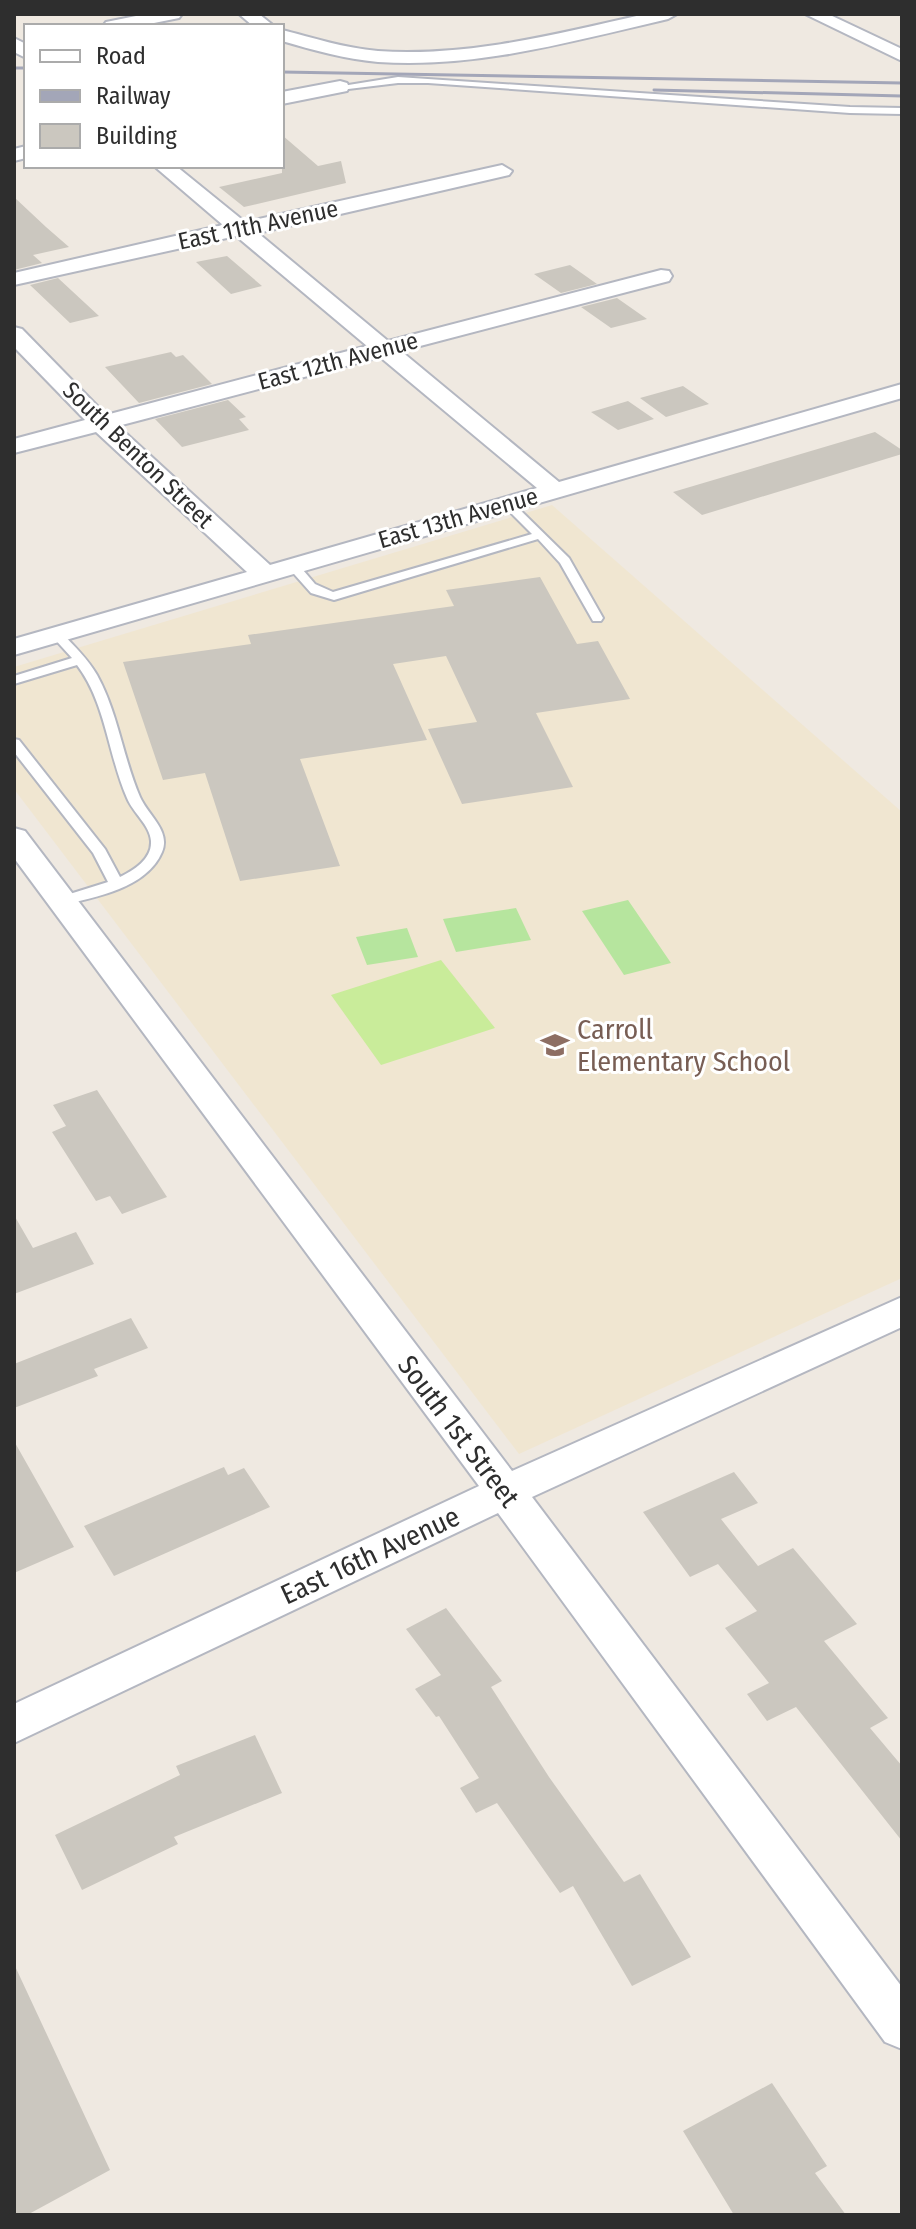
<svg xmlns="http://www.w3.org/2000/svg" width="916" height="2229" font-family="'Fira Sans Condensed',sans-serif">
<rect width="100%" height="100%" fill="#efe9e1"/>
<path fill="#f0e6d1" d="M552 505 902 812V1278L519 1454 14 789V667Z"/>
<path fill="#b6e59e" d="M628 900 671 963 624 975 582 911Z
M516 908 531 940 456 952 443 919Z
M407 928 418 957 367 965 356 937Z"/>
<path fill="#c9ec9a" d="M441 960 495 1028 381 1065 331 995Z"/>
<path fill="#cbc7bf" d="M282 135 318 166 341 161 346 183 244 207 219 187 282 173Z
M14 197 46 227 69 247 33 255 42 263 14 270Z
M227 256 262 286 231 294 196 262Z
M570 265 597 284 561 293 534 274Z
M58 278 99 316 70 323 30 285Z
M617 298 647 319 611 328 581 307Z
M171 352 176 357 183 355 212 384 139 403 105 367Z
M683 386 709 404 666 417 640 398Z
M228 400 246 417 239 419 249 430 182 447 155 419Z
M628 401 654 419 618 430 591 412Z
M875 432 902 450V454L702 515 673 492Z
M540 577 577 644 598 641 630 699 536 713 573 787 462 804 428 729 477 722 446 656 393 664 427 740 300 759 340 866 240 881 205 773 163 780 123 662 251 644 248 635 454 606 446 590Z
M97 1090 167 1197 122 1214 110 1196 96 1201 52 1132 66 1126 53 1105Z
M14 1215 33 1248 76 1232 94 1264 14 1294Z
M131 1318 148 1348 94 1369 98 1376 14 1408V1364Z
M14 1441 74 1547 14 1573Z
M224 1467 228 1475 244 1468 270 1507 114 1576 84 1526Z
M734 1472 758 1503 721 1519 758 1566 793 1548 857 1624 824 1641 888 1718 870 1728 902 1766V1841L796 1707 767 1721 747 1694 769 1683 725 1628 757 1611 718 1564 690 1577 643 1512Z
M446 1608 502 1681 491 1687 549 1777 624 1882 640 1874 691 1957 632 1986 573 1886 560 1893 497 1803 476 1813 460 1788 479 1778 439 1716 436 1717 415 1689 441 1675 406 1629Z
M255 1735 282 1793 174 1837 178 1844 82 1890 55 1835 180 1775 176 1766Z
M14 1964 110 2170 27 2215H14Z
M772 2083 827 2166 815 2173 846 2215H734L683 2131Z"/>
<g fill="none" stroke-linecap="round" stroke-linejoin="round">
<defs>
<path id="service" d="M398 77 850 107 902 108V114L850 113 428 83H398L340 90 336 87Z
M508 500 512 502 569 558 603 618 601 621H593L560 563 538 539 334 600 311 593 287 566 293 562 297 563 315 584 333 592 532 534 502 504Z
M57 631 61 632C74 646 88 659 97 675 118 713 123 758 140 797 148 815 171 831 162 852 147 888 96 897 62 905L55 901 57 898 108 882 93 853 14 752V739L19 740 105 849 120 877C134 870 152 859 151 841 150 825 133 813 127 798 108 755 106 703 77 665L14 684V676L72 658 51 635Z"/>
<path id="minor" d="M146 14H182L179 18 139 26H103L106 22Z
M239 14H259L274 26H253Z
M645 14H677L668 19C573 41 476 69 378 62 345 59 313 50 282 41V30C314 38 344 48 378 51 468 57 557 34 645 14Z
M805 14H828L902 49V61Z
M14 38 26 44V58L14 52Z
M340 81 347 83 349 87 347 91 282 104V92Z
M26 146V158L14 161V149Z
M502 165 512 171 509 175 258 233 388 341 661 270 669 271 672 276 669 281 401 351 559 482 902 384V398L14 655V639L247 572 96 432 14 453V439L85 420 14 347V327L22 329 106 415 367 346 236 236 14 285V273L223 225 154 166H176L245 222ZM380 357 537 488 270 565 118 426Z
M14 828 25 831 512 1471 902 1297V1327L532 1497 902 1987V2049L885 2042 498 1513 14 1743V1704L479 1486 14 858Z"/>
</defs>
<use href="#service" stroke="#b4b7c1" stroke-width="4"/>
<use href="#minor" stroke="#b4b7c1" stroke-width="4"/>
<use href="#service" fill="#fff" fill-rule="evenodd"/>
<use href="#minor" fill="#fff" fill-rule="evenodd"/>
<path stroke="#a3a6b8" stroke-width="3" d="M14 68H26
M282 72 902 83
M654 90 902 96"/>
</g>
<defs>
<symbol id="school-bare" viewBox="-9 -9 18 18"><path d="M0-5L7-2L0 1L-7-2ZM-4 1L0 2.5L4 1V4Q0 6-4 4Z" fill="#8d6e63" stroke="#fff" stroke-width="2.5" paint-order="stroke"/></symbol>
</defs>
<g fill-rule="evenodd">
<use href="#school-bare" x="535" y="1025" width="40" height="40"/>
</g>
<g text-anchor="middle" stroke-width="6" stroke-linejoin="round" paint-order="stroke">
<g font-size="24" fill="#2e2e2e" stroke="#fff">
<text transform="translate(258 225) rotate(-12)" y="8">East 11th Avenue</text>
<text transform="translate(338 361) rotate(-15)" y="8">East 12th Avenue</text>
<text transform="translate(138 455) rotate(44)" y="8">South Benton Street</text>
<text transform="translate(458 518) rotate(-16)" y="8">East 13th Avenue</text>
</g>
<g font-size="28" fill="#785e54" stroke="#fff" text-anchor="start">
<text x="577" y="1039">Carroll<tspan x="577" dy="32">Elementary School</tspan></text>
</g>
<g font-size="28" fill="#2e2e2e" stroke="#fff">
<text transform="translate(459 1431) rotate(53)" y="10">South 1st Street</text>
<text transform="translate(370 1555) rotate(-25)" y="10">East 16th Avenue</text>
</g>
</g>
<rect width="916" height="2229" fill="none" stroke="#2e2e2e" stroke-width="32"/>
<rect x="24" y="24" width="260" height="144" fill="#ffffff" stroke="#ababab" stroke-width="2"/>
<rect x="40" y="50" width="40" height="12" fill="#ffffff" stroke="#ababab" stroke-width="2"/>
<text x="96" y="64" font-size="24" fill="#2e2e2e">Road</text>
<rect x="40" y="90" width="40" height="12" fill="#a3a6b8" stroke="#ababab" stroke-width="2"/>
<text x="96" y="104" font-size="24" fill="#2e2e2e">Railway</text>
<rect x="40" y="124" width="40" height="24" fill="#cbc7bf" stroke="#ababab" stroke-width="2"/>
<text x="96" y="144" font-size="24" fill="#2e2e2e">Building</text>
</svg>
